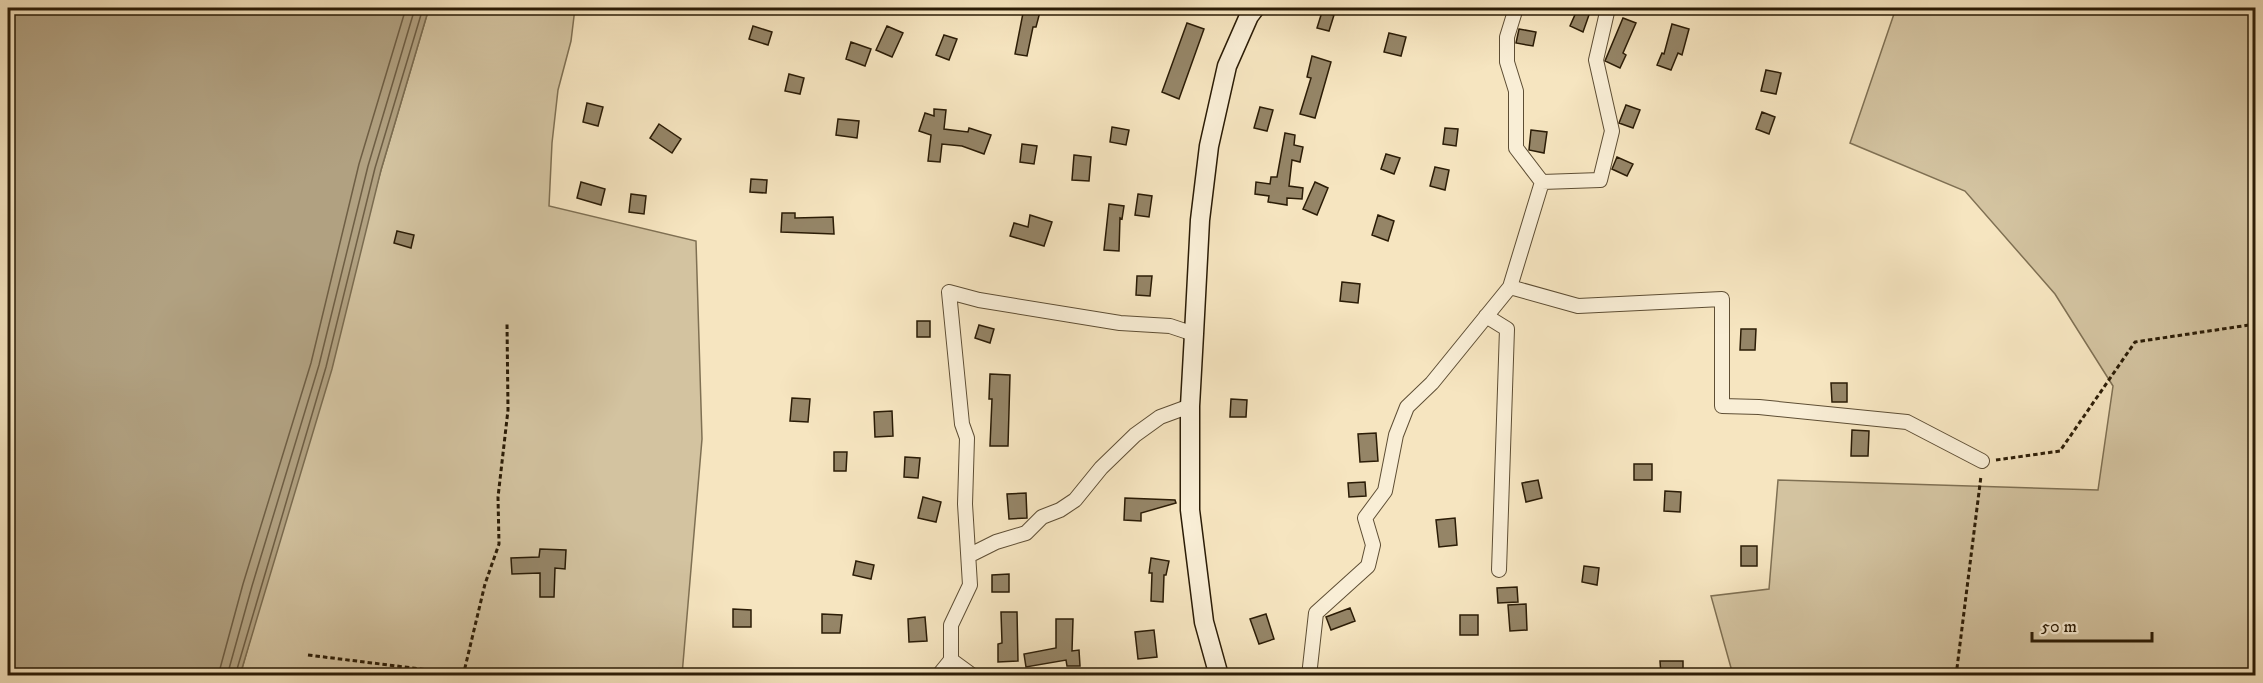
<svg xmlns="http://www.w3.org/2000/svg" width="2263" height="683" font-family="'IM FELL DW Pica',serif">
<rect width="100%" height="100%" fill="#f6e5c0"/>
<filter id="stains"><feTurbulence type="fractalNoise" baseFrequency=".00333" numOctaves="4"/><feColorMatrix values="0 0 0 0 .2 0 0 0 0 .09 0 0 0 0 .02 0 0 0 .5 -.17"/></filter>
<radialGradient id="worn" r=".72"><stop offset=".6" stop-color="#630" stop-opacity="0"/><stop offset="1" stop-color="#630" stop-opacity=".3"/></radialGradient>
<path fill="#d3c3a0" stroke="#7f7053" stroke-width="1.5" d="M429 8H575L571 41 558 90 552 143 549 206 696 241 702 439 682 675 240 676 381 170Z
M1896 8H2255V675H1733L1711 596 1769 589 1778 480 2098 490 2113 386 2055 294 1965 191 1850 143Z"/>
<path fill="#b1a181" stroke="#7b6c50" stroke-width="1.5" d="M8 8H429L381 170 332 369 240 675H8Z"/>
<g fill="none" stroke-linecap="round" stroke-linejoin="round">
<path stroke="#6e5e44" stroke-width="1.5" d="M218 676 243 584 311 363 359 164 406 8
M227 676 252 586 319 365 368 166 415 8
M235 676 326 367 375 168 423 8"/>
</g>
<path fill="#958567" stroke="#2b1c06" stroke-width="1.5" d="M1024 8H1041L1036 27H1033L1027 56 1015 54Z
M1578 8 1590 12 1583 32 1570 26Z
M1322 12 1334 15 1329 31 1317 28Z
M1623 18 1636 23 1623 53 1626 55 1620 68 1605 61Z
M1187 23 1204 29 1179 99 1162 92Z
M1672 24 1689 29 1682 55 1678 53 1671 70 1657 65 1662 53 1664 54Z
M753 26 772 32 768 45 749 39Z
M887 26 903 33 892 57 876 50Z
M1519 29 1536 32 1533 46 1516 43Z
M1389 33 1406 37 1401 56 1384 52Z
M944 35 957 39 949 60 936 55Z
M851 42 871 49 865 66 846 59Z
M1312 56 1331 62 1315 118 1300 114 1311 78 1307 77Z
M1766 70 1781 73 1776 94 1761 91Z
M789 74 804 78 800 94 785 91Z
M587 103 603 107 598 126 583 122Z
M1626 105 1640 110 1633 128 1619 123Z
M1260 107 1273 110 1267 131 1254 128Z
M934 109 946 110 944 129 968 132 969 128 991 135 984 154 962 146 942 144 940 162 928 161 931 135 919 131 925 113 934 116Z
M1762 112 1775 117 1769 134 1756 129Z
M838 119 859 121 857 138 836 135Z
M659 124 681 139 672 153 650 138Z
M1112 127 1129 130 1126 145 1110 142Z
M1445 128 1458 129 1456 146 1443 144Z
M1531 130 1547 132 1544 153 1529 150Z
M1285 133 1295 135 1294 145 1303 147 1300 162 1292 160 1289 186 1303 188 1302 199 1287 198V205L1268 202 1269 196 1255 194 1256 182 1270 184 1271 177H1277Z
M1022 144 1037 146 1034 164 1020 162Z
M1386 154 1400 158 1394 174 1381 169Z
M1074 155 1091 157 1089 181 1072 180Z
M1617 157 1633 164 1627 176 1612 169Z
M1435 167 1449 170 1445 190 1430 186Z
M751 179 767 180 766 193 750 192Z
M581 182 605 189 601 205 577 198Z
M1315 182 1328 188 1317 215 1303 209Z
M631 194 646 196 644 214 629 212Z
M1138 194 1152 196 1149 217 1135 215Z
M1109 204 1124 206 1122 219 1120 218 1119 251 1104 250Z
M782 213H795V218L833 217 834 234 781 232Z
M1030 215 1052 222 1044 246 1010 236 1014 223 1028 227Z
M1378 215 1394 221 1388 241 1372 235Z
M397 231 414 235 411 248 394 243Z
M1137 276H1152L1150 296 1136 295Z
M1342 282 1360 284 1358 303 1340 301Z
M917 321H930V337H917Z
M979 325 994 329 990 343 975 338Z
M1741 329H1756L1755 350H1740Z
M990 374 1010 375 1008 446H990L992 399H989Z
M1831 383H1847V402H1832Z
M792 398 810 399 808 422 790 421Z
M1231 399 1247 400 1246 417H1230Z
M892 411 893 436 875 437 874 412Z
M1852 430 1869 431 1868 456H1851Z
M1376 433 1378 461 1360 462 1358 434Z
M834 452H847L846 471H834Z
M905 457 920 458 918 478 904 477Z
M1634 464H1652V480H1634Z
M1538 480 1542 498 1526 502 1522 483Z
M1365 482 1366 496 1349 497 1348 483Z
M1665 491 1681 492 1680 512 1664 511Z
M1026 493 1027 518 1009 519 1007 494Z
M923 497 941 502 936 522 918 518Z
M1125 498 1175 500 1176 503 1141 513V521L1124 520Z
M1455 518 1457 545 1439 547 1436 520Z
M1741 546H1757V566H1741Z
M540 549 566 550 565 569 555 568 554 597H540V573L512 574 511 558 539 557Z
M1151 558 1169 561 1166 575H1164L1163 602 1151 601 1152 573H1149Z
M856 561 874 565 871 579 853 575Z
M1584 566 1599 568 1597 585 1582 582Z
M1009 574V592H992V575Z
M1517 587 1518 602 1498 603 1497 588Z
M1526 604 1527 630 1510 631 1508 605Z
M1350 608 1355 621 1331 630 1326 617Z
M733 609 751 610V627H733Z
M1001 612H1017L1018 661 998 662V644L1002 643Z
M822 614 842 615 840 633H822Z
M1266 614 1274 639 1259 644 1250 619Z
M1460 615H1478V635H1460Z
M925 617 927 641 909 642 908 619Z
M1056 619H1073L1072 651 1079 650 1080 666H1067L1066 660 1026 667 1024 654 1056 648Z
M1154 630 1157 657 1138 659 1135 632Z
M1660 661H1683V675H1661Z"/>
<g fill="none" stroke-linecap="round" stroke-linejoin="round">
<defs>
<path id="street" d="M1516 8 1507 37V62L1516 91V148L1542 182
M1510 287 1578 306 1722 299V406L1759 407 1907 422 1982 461
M1486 316 1507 329 1499 570
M970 555 996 542 1026 533 1042 517 1060 510 1075 500 1101 468 1135 435 1160 417 1190 406
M951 660 973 676
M938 676 951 660V625L970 585 965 504 967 438 962 424 949 292 979 300 1120 323 1170 326 1194 334
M1309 676 1316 613 1368 566 1373 545 1365 518 1385 491 1396 435 1407 407 1432 383 1510 287 1542 182 1600 180 1612 131 1596 60 1608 8"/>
<path id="secondary" d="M1219 676 1204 622 1190 510V406L1194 334 1200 220 1209 146 1227 66 1249 16 1255 8"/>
</defs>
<use href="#street" stroke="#5e4e34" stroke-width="16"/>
<use href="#secondary" stroke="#2b1c06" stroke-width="21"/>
<path stroke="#2b1c06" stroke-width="3" stroke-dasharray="4.5 3" stroke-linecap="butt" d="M1996 460 2060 451 2135 342 2256 324
M308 655 477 676
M463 676 485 584 499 544 498 497 508 410 507 323
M1956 676 1981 476"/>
<use href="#street" stroke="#f9eed6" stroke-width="14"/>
<use href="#secondary" stroke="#f9eed6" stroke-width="18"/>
</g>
<rect width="2263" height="683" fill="none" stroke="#f6e5c0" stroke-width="30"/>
<rect x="9" y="9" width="2245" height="665" fill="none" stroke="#2b1c06" stroke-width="3"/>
<rect x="15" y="15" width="2233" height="653" fill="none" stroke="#2b1c06" stroke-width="1.5"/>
<path d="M2032 632v9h120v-9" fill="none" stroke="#2b1c06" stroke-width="3"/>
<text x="2041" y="632" font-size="18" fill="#2b1c06" stroke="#f9eed6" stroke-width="4.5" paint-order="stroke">50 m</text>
<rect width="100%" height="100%" filter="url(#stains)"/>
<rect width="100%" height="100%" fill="url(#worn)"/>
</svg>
